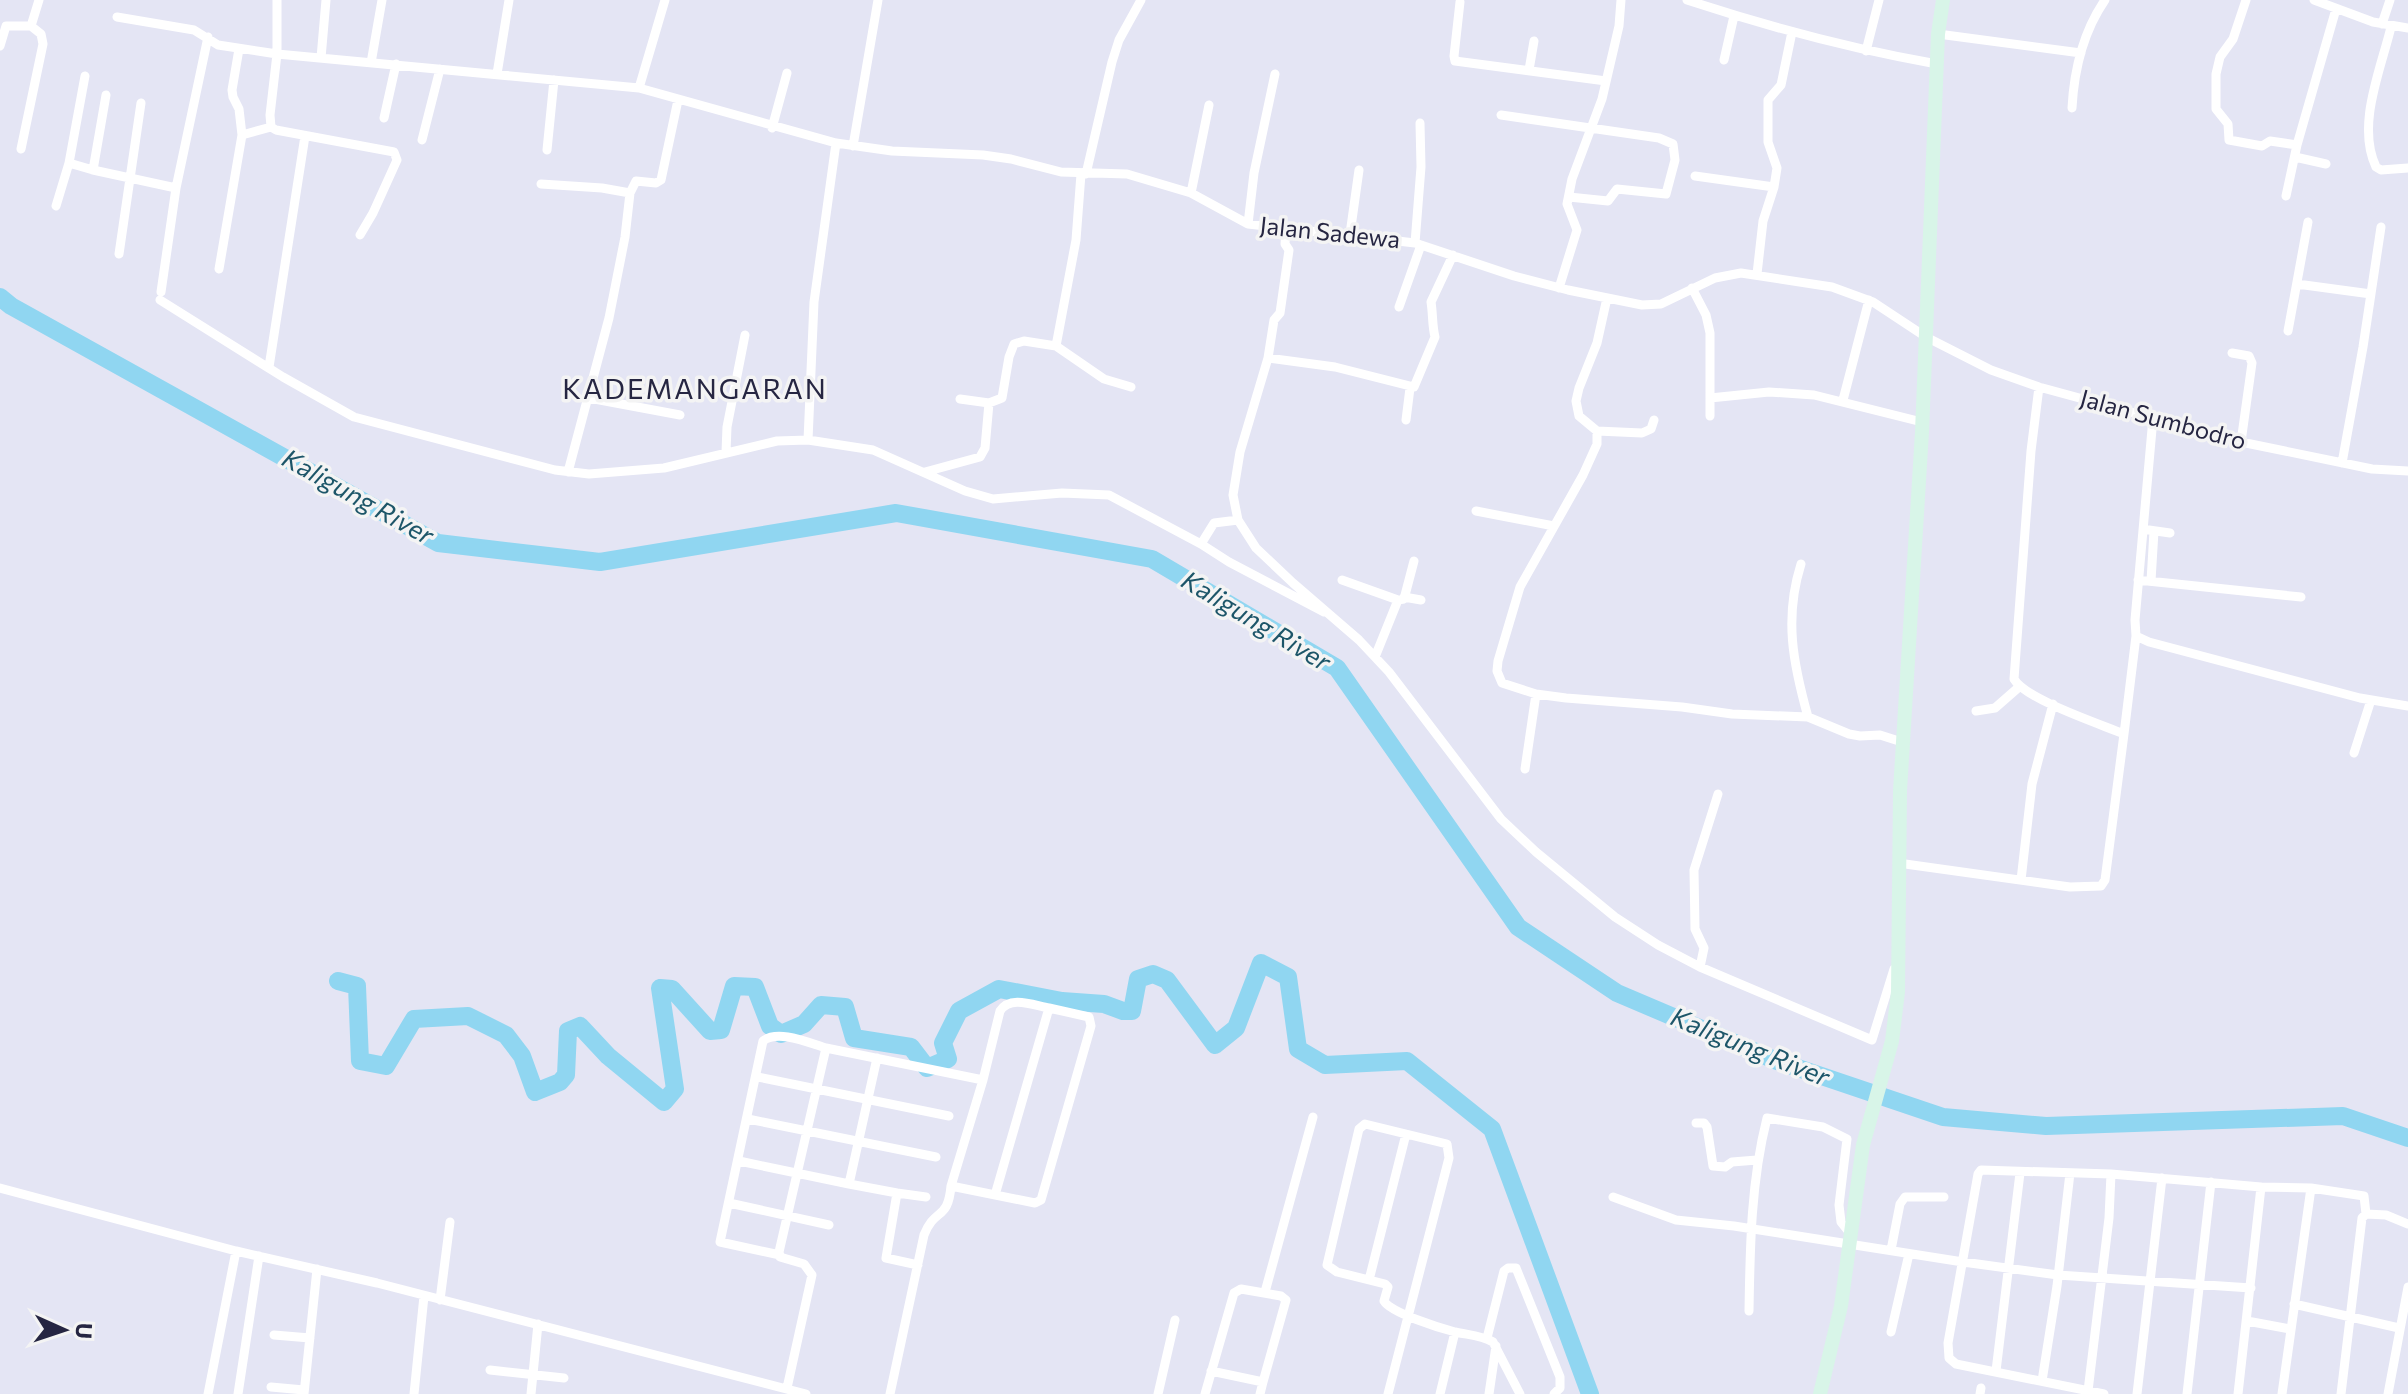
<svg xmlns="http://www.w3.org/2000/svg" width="2408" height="1394" font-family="Commissioner,sans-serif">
<rect width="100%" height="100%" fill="#e4e5f4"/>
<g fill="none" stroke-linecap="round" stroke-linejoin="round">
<path stroke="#90d6f1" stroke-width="18" d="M0 297 11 306 438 543 600 562 896 513 1152 559 1337 668 1518 927 1617 993 1777 1061 1943 1117 2046 1126 2343 1116 2408 1138
M338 981 357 986 360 1061 386 1066 414 1019 468 1016 506 1035 522 1056 535 1092 560 1082 566 1075 568 1031 580 1026 608 1056 664 1102 675 1089 660 988 672 989 710 1031 721 1030 734 986 755 987 770 1026 781 1034 804 1024 821 1005 845 1007 854 1038 911 1047 927 1068 948 1059 943 1043 959 1011 999 989 1062 1001 1104 1004 1123 1011H1132L1138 979 1153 974 1167 980 1215 1045 1236 1028 1261 963 1288 977 1298 1049 1325 1065 1407 1061 1492 1129 1590 1394"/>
<path stroke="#fff" stroke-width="9" d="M277 0V54L639 88 836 143 892 151 983 155 1011 159 1061 172 1127 174 1191 193 1248 224 1415 243 1514 276 1568 290 1642 305 1661 304 1715 278 1741 273 1832 287 1873 302 1926 337 1991 370 2039 387 2241 442 2372 469 2408 471
M1687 0C1769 27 1852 49 1937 64
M2246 0 2233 39 2220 57 2216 74V109L2228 124 2229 140 2262 146 2270 141 2297 145
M2314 0 2373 22 2408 28
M1460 2 1454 56 1455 61 1606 81
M117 17 194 30 218 45 277 54 270 115 271 127 276 130 394 152 397 160 373 213 360 235
M2382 24 2390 0
M2391 27C2381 69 2356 125 2376 167L2381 170 2408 168
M1938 34 2081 53
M0 46 6 26H31
M239 49 232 90 233 97 239 109 242 135
M1866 51 1879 0
M321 58 326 0
M1724 60 1734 16
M371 63 382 0
M1529 70 1534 41
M497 74 509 0
M85 76 69 163 93 170
M639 88 665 0
M106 95 93 170 176 188
M2072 108C2074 71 2083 32 2105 0
M1501 115 1659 138 1673 144 1675 160 1666 194 1617 189 1608 201 1569 197
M384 118 396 64
M772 128 787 73
M422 140 440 69
M853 146 878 0
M21 149 43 44 41 34 31 26 39 0
M547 150 554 80
M2295 157 2326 164
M1081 174 1076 240 1056 346 1104 379 1131 387
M1086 174 1112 62 1119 40 1141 0
M1695 176 1774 187
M541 184 602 188 630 193
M1191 193 1209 105
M2286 196 2297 145 2336 9
M56 206 69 163
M1248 224 1254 173 1275 74
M1286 228 1285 244 1289 250 1280 313 1274 320 1268 358 1240 452 1233 495 1238 520 1256 548 1293 583 1359 640 1389 672 1501 819 1536 852 1615 917 1658 945 1700 967 1872 1040 1894 969
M1350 234 1359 170
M1415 243 1421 167 1420 123
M119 254 141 103
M219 269 242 135 271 127
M1757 274 1763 221 1774 187 1777 168 1768 142V100L1781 85 1792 32
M2297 284 2371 294
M1559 288 1577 230 1567 204 1572 179 1602 99 1619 26 1621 0
M1692 288 1706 315 1710 333V416
M161 292 176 188 208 37
M1607 298 1597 343 1579 388 1576 401 1579 416 1597 431V444L1583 475 1520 587 1498 661 1497 671 1502 683 1536 694 1566 698 1682 707 1732 714 1808 717 1849 734 1860 736 1880 735 1902 742
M160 300 283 377 354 417 555 470 589 474 664 468 777 441 808 440 873 450 965 491 993 499 1062 493 1109 495 1201 544 1214 523 1238 520
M1399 307 1421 245
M2288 331 2308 222
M2232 353 2249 356 2252 363 2241 442
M1268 358 1335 367 1414 387 1435 337C1432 325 1433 314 1431 302L1453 255
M269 367 305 136
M2039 387 2031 451 2014 679C2025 699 2100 724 2124 734L2136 636
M589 398 680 415
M1710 398 1769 392 1814 395 1922 422
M960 399 989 403 1002 398 1009 357 1014 344 1024 341 1056 346
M1843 400 1869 300
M2153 418 2135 620 2136 636 2149 642 2360 698 2408 706
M1406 420 1410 388
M1597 431 1642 433 1651 429 1654 420
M808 440 814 302 836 143
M726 452 727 427 745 335
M2342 463 2363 347 2381 227
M568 472 609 318 625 237 630 193 636 181 656 183 661 180 678 100
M925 472 980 457 985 448 989 403
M1476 511 1554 526
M2149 530 2170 533
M1201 544 1229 562 1324 612
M1801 564C1784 618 1793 663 1808 717
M1342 580 1398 600 1375 657
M2138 580 2301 597
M2151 581 2154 531
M1404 597 1421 600
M1398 600 1404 599 1414 561
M1976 711 1995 708 2019 687
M2354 753 2371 700
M1525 769 1536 694
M1898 863 2070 887 2101 886 2105 880 2124 734
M2021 880 2032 784 2053 704
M1700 967 1704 948 1695 929 1694 870 1718 794
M758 1077 949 1116
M748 1119 936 1157
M1696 1123H1704L1707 1127 1713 1166 1725 1167 1732 1162 1757 1160
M739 1161 849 1184 877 1058
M2111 1174 2261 1187 2311 1188 2282 1394
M849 1184 897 1193 886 1258 918 1265
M951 1186 1035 1203 1041 1200 1091 1026 1089 1017 1049 1008 995 1195
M0 1188 236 1251 377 1283 806 1394
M2311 1188 2364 1196 2366 1214
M897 1193 926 1197
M1613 1197 1676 1220 1734 1226 1963 1262 2058 1275 2251 1288
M729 1203 829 1225
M1891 1250 1900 1204 1905 1197H1944
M780 1255 720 1242 763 1041C778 1029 809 1043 826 1048
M1369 1280 1406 1134
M1265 1292 1313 1117
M440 1300 450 1222
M2294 1304 2399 1328
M1749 1311C1750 1246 1751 1181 1767 1118L1823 1127 1847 1139 1839 1205 1841 1222 1849 1232
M2247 1321 2290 1329
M1891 1332 1909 1254
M274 1335 310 1338
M1487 1338 1504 1271 1508 1268H1516L1560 1377V1388L1554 1394
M490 1370 564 1378
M1211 1371 1263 1382 1260 1394
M1996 1371 2020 1173
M2042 1381 2057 1286 2070 1173
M271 1387 304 1390
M787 1388 812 1275 804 1264 780 1257 779 1252 826 1048 983 1080
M2088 1391 2109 1218 2111 1174 1981 1170 1978 1174 1948 1343 1949 1358 1956 1364 2104 1394
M208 1394 236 1251
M238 1394 259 1256
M304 1394 317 1269
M414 1394 424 1296
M531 1394 538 1324
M890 1394 924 1235C935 1207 948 1221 951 1186L983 1080 1000 1011C1010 995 1033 1005 1049 1008
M1158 1394 1175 1320
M1205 1394 1234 1293 1241 1289 1281 1296 1286 1300 1263 1382
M1388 1394 1449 1158 1447 1144 1365 1124 1359 1129 1327 1265 1337 1272 1385 1284 1388 1287 1384 1301C1391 1313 1440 1328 1455 1332 1468 1335 1481 1335 1493 1342L1520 1394
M1440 1394 1455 1332
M1489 1394 1496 1346
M1980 1394 1981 1388
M2137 1394 2162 1178
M2187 1394 2211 1182
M2238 1394 2261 1187
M2341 1394 2362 1218 2366 1214 2386 1215 2408 1224
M2388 1394 2408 1287"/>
<path stroke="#d8f5e8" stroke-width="14" d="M1820 1394 1841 1306 1863 1145 1892 1041 1898 992 1900 791 1922 432 1938 34 1943 0"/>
</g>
<g text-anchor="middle" stroke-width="7" stroke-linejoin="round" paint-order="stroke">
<g font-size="24" fill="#262642" stroke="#f4f4f4">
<text transform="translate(1330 233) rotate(6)" y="8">Jalan Sadewa</text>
<text transform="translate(2163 420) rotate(15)" y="8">Jalan Sumbodro</text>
</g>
<g font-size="26" font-style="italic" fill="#1d5669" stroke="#f4f4f4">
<text transform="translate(358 497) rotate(29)" y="9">Kaligung River</text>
<text transform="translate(1256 621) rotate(31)" y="9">Kaligung River</text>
<text transform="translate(1750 1047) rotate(22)" y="9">Kaligung River</text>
</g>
<g font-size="28" letter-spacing="2" fill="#262642" stroke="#f4f4f4">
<text x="695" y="399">KADEMANGARAN</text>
</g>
</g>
<g transform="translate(64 1330) rotate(93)" stroke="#f4f4f4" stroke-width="6" paint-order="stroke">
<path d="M0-6L14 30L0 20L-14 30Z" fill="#262642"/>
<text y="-12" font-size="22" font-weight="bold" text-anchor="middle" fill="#262642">U</text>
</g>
</svg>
